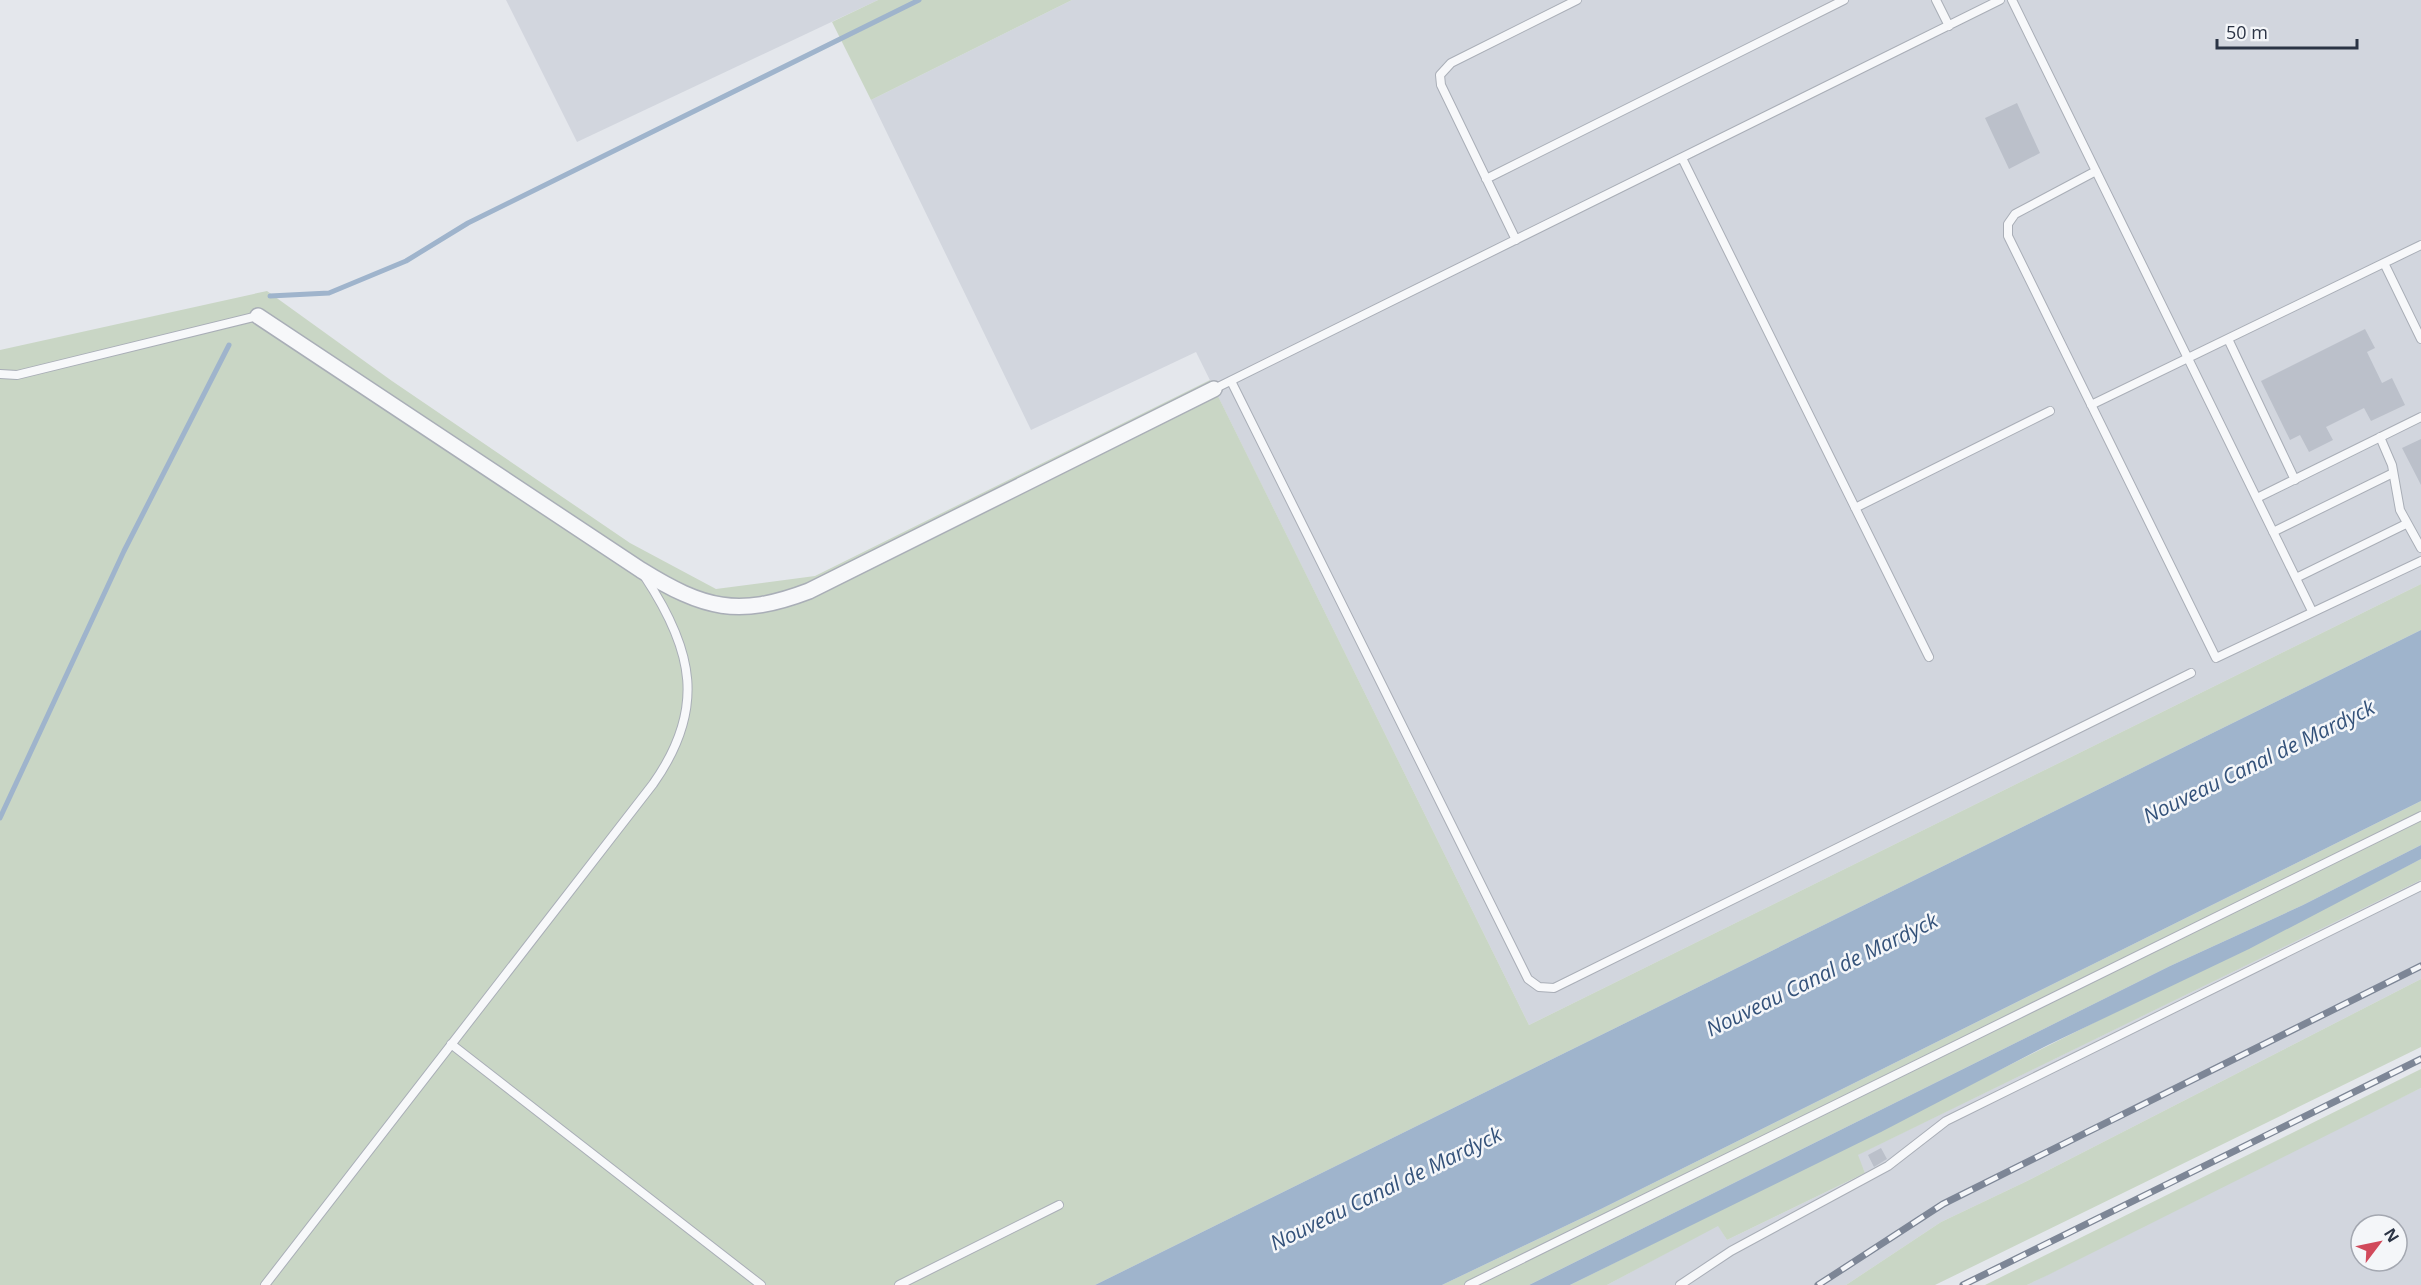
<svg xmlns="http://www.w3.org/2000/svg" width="2421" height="1285" font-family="'Open Sans',sans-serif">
<rect width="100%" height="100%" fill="#e4e7ec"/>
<path fill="#d2d6de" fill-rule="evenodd" d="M506 0H878L577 142Z
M1072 0H2421V584L1529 1025 1196 352 1031 430 871 100Z
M2421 880V979L2025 1182 1941 1222 1846 1285H1607L1718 1225 1727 1240 1865 1173 1857 1155Z
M2421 1088V1285H2027L2336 1129ZM2361 1225H2397V1261H2361Z"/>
<path fill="#c9d6c5" d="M878 0H1072L871 100 832 22Z
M267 291 392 381 630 543 716 589 815 576 1210 380 1529 1025 2421 584V630L1095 1285H0V350Z
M2421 801V845L2303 905 2170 966 1529 1285H1442L1601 1209Z
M2421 859V880L1858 1155 1865 1173 1727 1240 1718 1226 1607 1285H1570Z
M2421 979V1047L1935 1285H1846L1941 1222 2025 1182Z
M2421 1069V1088L2048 1275 2027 1285H1985Z"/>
<path fill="#9fb4cc" d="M2421 630V801L1601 1209 1442 1285H1095Z
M2421 845V859L2249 949 2048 1045 1881 1132 1570 1285H1529L2170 966 2303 905Z"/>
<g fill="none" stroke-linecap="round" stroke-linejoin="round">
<path stroke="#9fb4cc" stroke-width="5" d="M270 296 329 293 406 261 468 223 919 0
M0 818 124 551 229 345"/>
</g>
<path fill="#bbc0ca" d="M2017 103 2040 153 2009 169 1985 118Z
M2365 329 2375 348 2367 352 2382 383 2392 378 2405 405 2371 421 2364 408 2326 427 2333 440 2309 452 2300 435 2290 440 2261 381Z
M2421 439V485L2402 448Z
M1881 1148 1887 1159 1874 1167 1868 1155Z"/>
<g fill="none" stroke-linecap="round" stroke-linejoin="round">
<defs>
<path id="service" d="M1936 0 1949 26
M2012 0 2312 611
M1682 158 1929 657
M2096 171 2015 214 2008 224V236L2216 658 2421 561
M1486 179 1844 0
M1516 240 1441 85 1440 75 1451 63 1577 0
M2384 263 2421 339
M2228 339 2295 480
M0 374 17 375 258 316
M1231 381 1528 979 1539 987 1554 988 2191 673
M1214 389 2000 0
M2091 405 2421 245
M2380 437 2392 465 2400 510 2421 548
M2257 498 2421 417
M1855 508 2050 411
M2273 532 2393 473
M2296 578 2406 524
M451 1044 761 1285
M265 1285 653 784C706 709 694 651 645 577
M899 1285 1059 1205
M1469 1285 2421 816
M1680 1285 1731 1251 1888 1166 1946 1121 2421 886"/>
<path id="minor" d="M258 316 641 570C704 609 738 618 809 591L1214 389"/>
</defs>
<use href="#service" stroke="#a9aeb7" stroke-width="10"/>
<use href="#minor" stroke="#a9aeb7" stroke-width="18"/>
<use href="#service" stroke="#f7f8fa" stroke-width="8"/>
<use href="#minor" stroke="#f7f8fa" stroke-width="15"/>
<defs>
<path id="rail" d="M1818 1285 1943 1204 2421 966
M1963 1285 2421 1059"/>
</defs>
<use href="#rail" stroke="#7d8696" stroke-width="7"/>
<use href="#rail" stroke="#f4f6f9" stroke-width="4.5" stroke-dasharray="14" stroke-linecap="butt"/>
</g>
<g text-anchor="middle" stroke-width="5" stroke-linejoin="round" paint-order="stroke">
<g font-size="21" font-style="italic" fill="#34527a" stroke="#f4f6f9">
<text transform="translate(2259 762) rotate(-26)" y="7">Nouveau Canal de Mardyck</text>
<text transform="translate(1822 975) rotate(-26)" y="7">Nouveau Canal de Mardyck</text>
<text transform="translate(1386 1189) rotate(-26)" y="7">Nouveau Canal de Mardyck</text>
</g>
</g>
<g transform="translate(2379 1243) rotate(58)"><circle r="28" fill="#f4f6f9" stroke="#a4a8b1" stroke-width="1.5"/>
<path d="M0-4.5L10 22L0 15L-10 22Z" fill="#d1495b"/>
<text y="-9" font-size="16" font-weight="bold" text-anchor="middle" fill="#2b3445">N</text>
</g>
<path d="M2217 39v9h140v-9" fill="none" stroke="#2b3445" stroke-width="3"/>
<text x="2226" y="39" font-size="18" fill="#2b3445" stroke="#f4f6f9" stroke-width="4.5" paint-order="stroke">50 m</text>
</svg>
